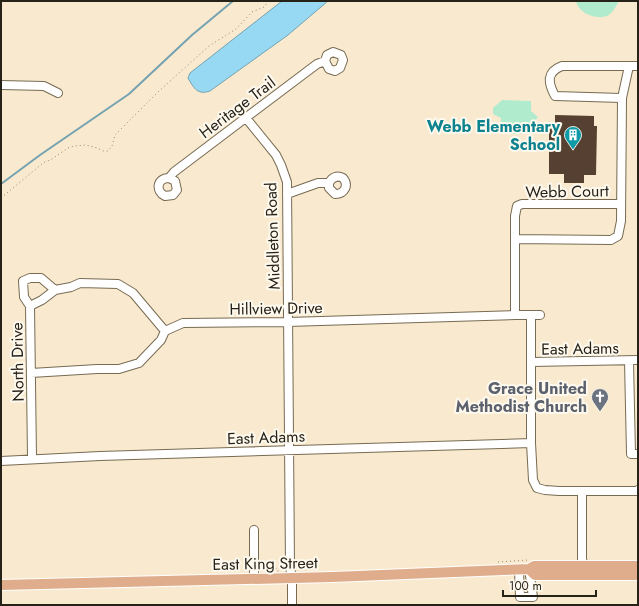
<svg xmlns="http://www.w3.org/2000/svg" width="639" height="606" font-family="Jost,sans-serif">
<rect width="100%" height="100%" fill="#f9eacf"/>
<path fill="#b0ebcd" d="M576 1H619C616 6 613 13 607 16 596 20 578 13 576 1Z
M502 100 531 101V111L538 117 531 126V134H500L501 118 493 114V108Z"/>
<path fill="#97d9f3" stroke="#75a2b1" d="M282 1H328L288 35 210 91C198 95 194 89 188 78L190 73Z"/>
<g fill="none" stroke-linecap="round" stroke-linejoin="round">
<path stroke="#75a2b1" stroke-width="2" d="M1 184 40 155 129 94 192 35 233 1"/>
</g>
<path fill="#564031" d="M555 115 594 116V126H597L596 175H584V183H564V174H549V125H555Z"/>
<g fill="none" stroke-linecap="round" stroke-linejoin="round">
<defs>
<path id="minor" d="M629 66H638
M1 85 44 86 58 93
M246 118 276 155 281 165 287 182 290 568 292 577V605
M169 178 175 181 177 190 173 195 165 196C155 191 157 178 169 178L174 172 317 64 325 61 329 69 335 71 340 68 343 60 341 55 333 52 327 55 325 61
M287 194 318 183H329C332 177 337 175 343 178 349 185 345 194 335 194L329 188V183
M515 239 611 240 618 236 621 221 622 98 629 66H562C546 72 548 83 555 96L622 98
M30 306 42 300 55 290 71 287 80 283 118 284 133 293 165 331
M30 306 32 458
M30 306 24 297 23 281 30 278H41L55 290
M515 315V216L517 206 522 204H621
M531 315V443L533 480 537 488 545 490 559 491H637L638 490
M629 361 631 454H638
M531 362 638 360
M31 373 97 369H119L139 363 161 340 165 331 183 323 288 322 515 315H540
M1 461 100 456 531 443
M582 491V559L585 570
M519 570 520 597H533L529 569
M254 578V530"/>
<path id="major" d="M529 569 535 575H638
M1 585 333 577 529 569 534 566H638"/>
</defs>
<use href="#minor" stroke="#776b53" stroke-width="10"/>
<use href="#major" stroke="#fff" stroke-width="12"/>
<path stroke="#918775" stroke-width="1" stroke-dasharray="1 3" stroke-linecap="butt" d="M1 198 43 163 52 159 68 148 74 146 86 145 97 148 103 151H108L112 146 115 135 158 92 209 46 236 29 252 12 264 7 269 1
M498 562 528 560
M300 566 302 567 301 570 299 568Z
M276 569a2 2 0 1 1 4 0a2 2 0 1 1-4 0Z
M302 568 309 569"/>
<use href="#minor" stroke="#fff" stroke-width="8"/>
<use href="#major" stroke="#dfad8b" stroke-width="10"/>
</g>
<defs>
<symbol id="building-pin" viewBox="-11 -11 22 30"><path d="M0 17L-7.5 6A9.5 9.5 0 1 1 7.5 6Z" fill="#0f9aa8" stroke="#fef9ee"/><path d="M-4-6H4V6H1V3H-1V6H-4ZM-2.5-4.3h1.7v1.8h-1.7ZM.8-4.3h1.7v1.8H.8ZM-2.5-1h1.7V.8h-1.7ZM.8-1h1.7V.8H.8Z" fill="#fff"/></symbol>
<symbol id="church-pin" viewBox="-11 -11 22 30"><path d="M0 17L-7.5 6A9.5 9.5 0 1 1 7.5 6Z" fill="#6b7280" stroke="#fef9ee"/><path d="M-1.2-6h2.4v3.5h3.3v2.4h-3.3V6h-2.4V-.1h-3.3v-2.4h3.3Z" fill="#fff"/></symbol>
</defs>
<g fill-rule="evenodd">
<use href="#building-pin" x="563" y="125" width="20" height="27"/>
<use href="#church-pin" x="590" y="387" width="20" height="27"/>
</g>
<g text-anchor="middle" stroke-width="4" stroke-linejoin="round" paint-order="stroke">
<g font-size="16" fill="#272218" stroke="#fef9ee">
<text transform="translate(237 107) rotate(-37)" y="6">Heritage Trail</text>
<text transform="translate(567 191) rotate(-1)" y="6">Webb Court</text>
<text transform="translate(272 236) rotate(-92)" y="6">Middleton Road</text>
<text transform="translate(276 308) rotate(-1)" y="6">Hillview Drive</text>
<text transform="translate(580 348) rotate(-1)" y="6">East Adams</text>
<text transform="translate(17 362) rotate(-91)" y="6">North Drive</text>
<text transform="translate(266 437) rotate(-2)" y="6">East Adams</text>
<text transform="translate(265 563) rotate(-1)" y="6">East King Street</text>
</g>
<g font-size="16" font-weight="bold" fill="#0d838f" stroke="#fef9ee" text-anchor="end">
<text x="560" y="132">Webb Elementary<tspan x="560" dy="18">School</tspan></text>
</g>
<g font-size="16" font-weight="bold" fill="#5b616d" stroke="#fef9ee" text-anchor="end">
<text x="587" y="394">Grace United<tspan x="587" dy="18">Methodist Church</tspan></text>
</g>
</g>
<rect width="639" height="606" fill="none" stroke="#272218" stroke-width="4"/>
<path d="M503 590v6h93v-6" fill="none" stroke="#272218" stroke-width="2"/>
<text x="509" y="590" font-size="12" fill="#272218" stroke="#fef9ee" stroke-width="3" paint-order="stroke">100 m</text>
</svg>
